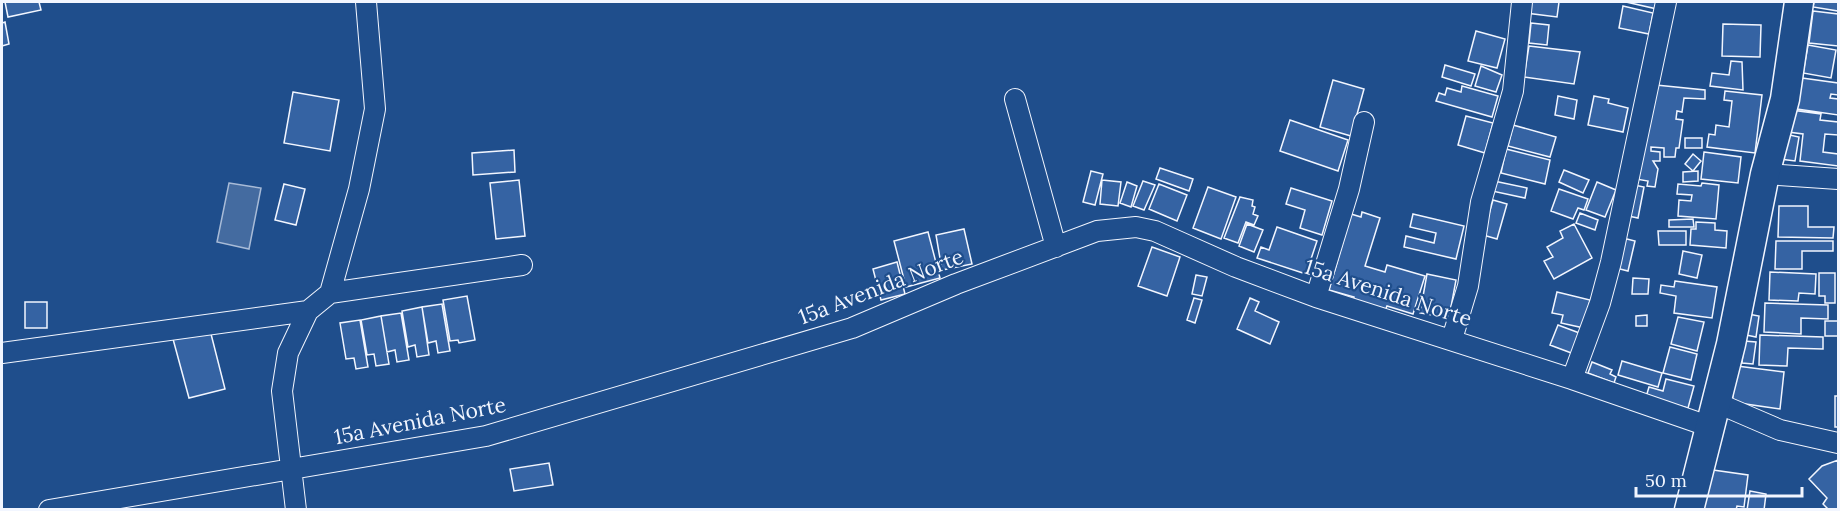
<svg xmlns="http://www.w3.org/2000/svg" width="1840" height="511" font-family="Lora,serif">
<rect width="100%" height="100%" fill="#1f4e8c"/>
<path fill="#446ba0" stroke="#a8bbd7" stroke-width="1.5" d="M229 183 261 188 249 249 217 242Z"/>
<path fill="#3563a3" stroke="#f2f6ff" stroke-width="1.5" d="M5 2H39L41 10 8 17Z
M1528 2H1559L1557 17 1526 13Z
M1626 2H1658L1657 9Z
M1814 2H1838V11L1813 7Z
M1623 6 1653 13 1649 34 1619 28Z
M1813 11 1838 14V46L1809 43Z
M5 22 9 44 2 46V23Z
M1531 23 1549 25 1547 45 1529 43Z
M1723 24 1761 25 1760 57 1722 56Z
M1476 31 1505 39 1497 68 1468 61Z
M1808 45 1836 50 1831 78 1803 73Z
M1529 46 1580 52 1574 84 1524 77Z
M1731 61 1742 62 1743 90 1710 86 1712 73 1729 75Z
M1445 65 1475 74 1471 86 1442 77Z
M1481 66 1502 75 1496 92 1475 86Z
M1802 78 1838 83V95L1831 94 1830 98 1838 99V115L1797 109Z
M1333 80 1364 89 1351 136 1320 127Z
M1656 85 1705 90V99L1684 98 1682 112 1677 111 1676 119 1683 120 1679 148H1676L1675 157H1664V148L1651 147V151L1660 152V161H1653L1658 169 1655 187 1647 186 1648 181 1636 179Z
M1462 86 1498 96 1492 117 1436 101 1439 93 1445 95 1447 88 1461 92Z
M1725 91 1762 95 1755 153 1707 147 1709 134 1715 135 1716 125 1729 127 1732 101 1724 100Z
M293 92 339 100 330 151 284 143Z
M1558 96 1577 100 1574 119 1555 115Z
M1594 96 1609 99 1608 103 1628 108 1623 132 1588 125Z
M1791 110 1821 114 1820 120 1838 122V135L1825 134 1823 152 1838 154V166L1800 161 1803 134 1788 132Z
M1466 116 1493 123 1485 153 1458 145Z
M1290 120 1348 140 1338 171 1280 151Z
M1513 125 1556 137 1550 157 1508 146Z
M1785 134 1799 137 1795 161 1780 159Z
M1685 138H1702V148H1685Z
M1506 149 1550 160 1545 184 1501 173Z
M514 150 515 172 473 175 472 153Z
M1704 152 1741 157 1738 183 1701 179Z
M1693 154 1701 161 1693 171 1685 164Z
M1160 168 1193 179 1189 191 1156 179Z
M1564 170 1589 180 1583 193 1559 182Z
M1091 171 1103 174 1095 205 1083 202Z
M1698 171V181L1683 182V172Z
M519 180 525 236 496 239 490 183Z
M1102 180 1121 182 1118 206 1100 204Z
M1143 181 1155 185 1144 210 1133 206Z
M1494 181 1527 188 1525 198 1492 191Z
M1127 182 1137 186 1131 207 1120 203Z
M1597 182 1616 190 1605 217 1586 210Z
M1702 183 1719 185 1716 219 1678 216 1679 200 1691 201 1692 195 1677 194 1678 184 1701 186Z
M284 184 305 189 296 225 275 220Z
M1159 184 1187 195 1177 221 1149 209Z
M1634 185 1644 187 1638 218 1628 216Z
M1208 187 1236 197 1221 239 1193 228Z
M1291 188 1332 201 1322 235 1300 228 1305 210 1286 204Z
M1559 189 1588 199 1584 210 1578 208 1573 219 1551 211Z
M1240 197 1253 200 1252 206 1255 207 1253 214 1258 216 1254 225 1246 222 1238 243 1224 238Z
M1493 200 1507 204 1497 239 1483 235Z
M1779 206H1808V227H1834L1833 238 1778 237Z
M1362 212 1380 218 1365 266 1385 272 1387 265 1425 276 1413 314 1387 306 1385 311 1353 302 1354 297 1329 290 1351 214 1361 217Z
M1580 213 1598 220 1595 230 1576 223Z
M1413 214 1464 226 1456 259 1404 247 1406 236 1434 243 1436 233 1410 227Z
M1693 219 1694 227H1669V220Z
M1696 222 1715 223V230L1727 231 1726 248 1690 245 1691 229H1696Z
M1247 224 1263 230 1254 252 1239 246Z
M1574 224 1592 258 1554 279 1544 261 1553 257 1547 247 1563 238 1560 231Z
M1277 227 1317 241 1306 274 1257 258 1261 247 1269 250Z
M964 229 972 264 942 270 936 235Z
M1658 231H1686V245H1659Z
M928 232 940 278 906 287 894 241Z
M1623 238 1635 241 1628 271 1616 268Z
M1776 241H1833V251H1802V269H1775Z
M1152 247 1180 257 1167 296 1138 286Z
M1683 251 1702 255 1697 278 1679 274Z
M897 262 905 294 881 300 873 269Z
M1770 272 1816 274 1815 294 1799 293 1798 301 1769 300Z
M1819 273H1835V303H1825V296H1819Z
M1427 274 1456 280 1449 318 1420 313Z
M1196 275 1207 277 1202 296 1192 294Z
M1633 278 1649 279 1648 294H1632Z
M1675 281 1717 287 1712 318 1674 313 1676 296 1660 293 1661 285 1674 287Z
M1557 292 1590 300 1584 328 1561 323 1563 315 1552 313Z
M467 296 475 340 459 343 458 340 450 341 443 300Z
M1194 298 1202 300 1195 323 1187 320Z
M1250 298 1259 302 1255 311 1279 322 1270 344 1237 329Z
M25 302H47V328H25Z
M1765 303 1828 305V319L1801 318V334L1764 332Z
M442 304 450 351 438 353 436 341 428 343 422 307Z
M422 307 429 355 417 357 415 345 408 347 402 311Z
M401 313 409 360 397 362 395 350 387 352 381 316Z
M1748 314 1759 316 1756 337 1746 335Z
M1647 315V326H1636V316Z
M381 316 389 364 376 366 374 354 367 355 361 320Z
M1678 317 1704 322 1697 351 1671 344Z
M360 320 368 367 356 369 354 358 346 359 340 323Z
M1825 321H1838V336H1825Z
M1558 325 1582 334 1574 354 1550 345Z
M210 330 225 389 189 398 173 339Z
M1760 335 1823 337V349L1788 348 1787 366 1759 365Z
M1744 341 1756 342 1753 364 1742 363Z
M1670 347 1697 354 1691 380 1663 373Z
M1622 361 1662 373 1658 387 1618 375Z
M1592 362 1612 370 1610 374 1616 377 1614 383 1588 373Z
M1737 366 1784 372 1780 409 1732 402Z
M1666 379 1694 386 1688 408 1646 397 1649 387 1663 391Z
M1835 396H1838V427H1835Z
M1838 460V510H1829L1823 504 1827 498 1809 479 1822 466Z
M549 463 553 485 514 491 510 469Z
M1706 469 1748 475 1744 507 1737 506 1736 510H1700Z
M1750 491 1766 494 1764 510H1747Z"/>
<g fill="none" stroke-linecap="round" stroke-linejoin="round">
<defs>
<path id="street" d="M1015 99 1056 247
M1765 174 1838 179
M330 293 522 265
M1316 297 1349 189 1364 122
M1452 339 1468 286 1481 202 1513 91 1522 2
M2 353 308 311
M1572 379 1600 303 1611 262 1666 2
M1715 402 1780 430 1838 443
M49 510 486 436 852 328 956 284 1097 231 1136 227 1155 231 1236 267 1316 297 1572 379 1708 426
M296 510 282 391 288 353 308 311 330 293 359 189 375 109 366 2"/>
<path id="secondary" d="M1689 510 1731 344 1765 174 1785 99 1799 2"/>
</defs>
<use href="#street" stroke="#f2f6ff" stroke-width="22"/>
<use href="#secondary" stroke="#f2f6ff" stroke-width="31"/>
<use href="#street" stroke="#1f4e8c" stroke-width="20"/>
<use href="#secondary" stroke="#1f4e8c" stroke-width="28"/>
</g>
<g text-anchor="middle" stroke-width="4.5" stroke-linejoin="round" paint-order="stroke">
<g font-size="21" fill="#f2f6ff" stroke="#1f4e8c">
<text transform="translate(881 287) rotate(-21)" y="7">15a Avenida Norte</text>
<text transform="translate(1388 293) rotate(18)" y="7">15a Avenida Norte</text>
<text transform="translate(420 421) rotate(-11)" y="7">15a Avenida Norte</text>
</g>
</g>
<rect width="1840" height="511" fill="none" stroke="#f2f6ff" stroke-width="6"/>
<path d="M1636 487v9h166v-9" fill="none" stroke="#f2f6ff" stroke-width="3"/>
<text x="1645" y="487" font-size="18" fill="#f2f6ff" stroke="#1f4e8c" stroke-width="4.5" paint-order="stroke">50 m</text>
</svg>
